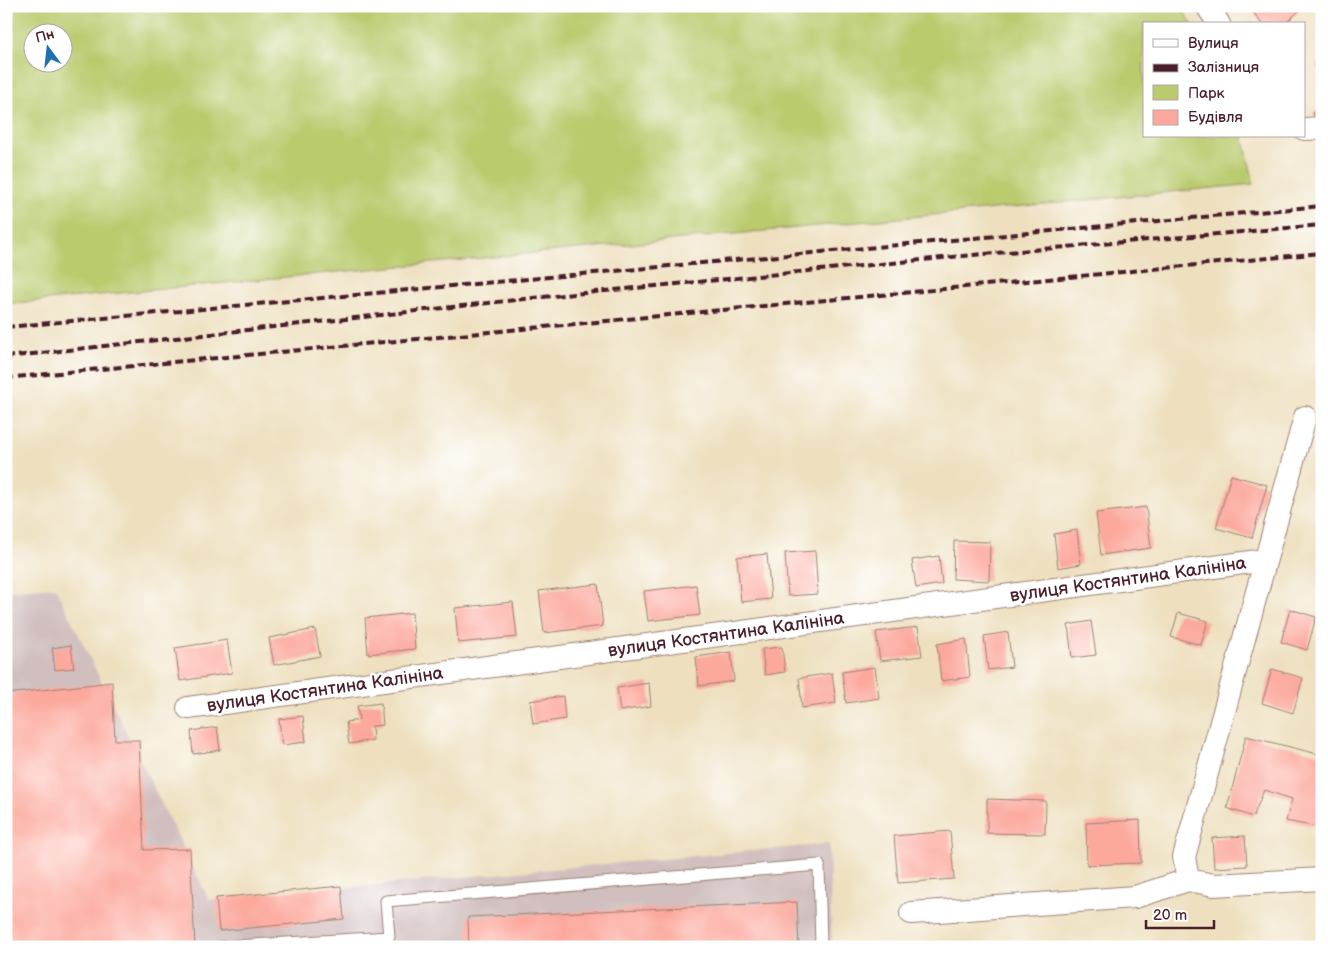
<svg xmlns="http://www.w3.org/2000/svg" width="1328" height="953" font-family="'Balsamiq Sans',sans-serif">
<rect width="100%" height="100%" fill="#fff"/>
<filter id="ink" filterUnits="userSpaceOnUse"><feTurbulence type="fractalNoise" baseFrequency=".02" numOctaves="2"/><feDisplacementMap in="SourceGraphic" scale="10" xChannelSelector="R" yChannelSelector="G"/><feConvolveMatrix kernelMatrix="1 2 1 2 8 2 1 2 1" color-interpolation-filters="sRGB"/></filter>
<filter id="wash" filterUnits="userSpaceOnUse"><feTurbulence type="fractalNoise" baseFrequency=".0096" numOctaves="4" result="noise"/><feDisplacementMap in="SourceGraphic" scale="20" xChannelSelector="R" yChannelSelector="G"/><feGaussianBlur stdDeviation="1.12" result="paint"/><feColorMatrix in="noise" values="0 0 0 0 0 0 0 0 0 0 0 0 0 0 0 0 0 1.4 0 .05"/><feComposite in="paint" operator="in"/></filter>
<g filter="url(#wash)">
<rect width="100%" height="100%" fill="#eee0bf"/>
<path fill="#d1bfbf" d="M55 587 209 900 829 844 832 947H6V591Z"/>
<path fill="#bacb6e" stroke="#82754c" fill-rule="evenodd" d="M6 6H1180L1192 24H1144V136H1243L1254 184 6 304ZM32 32H62V62H32Z"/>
<g id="blocks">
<path fill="#fca89c" d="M1252 6H1305L1284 24H1262L1250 8Z
M1322 60V75L1315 65Z
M1322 105V126L1312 113Z
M1231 475 1267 485 1252 538 1216 528Z
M1146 507 1151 548 1101 555 1096 513Z
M1077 530 1081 564 1058 568 1054 534Z
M954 541 990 542 989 581 953 579Z
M815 551 818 594 788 596 785 553Z
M767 554 771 599 741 602 737 557Z
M939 556 942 584 916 588 912 560Z
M598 584 603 626 544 633 539 591Z
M696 585 700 615 648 621 644 591Z
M513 602 517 637 458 643 455 608Z
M1290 609 1316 617 1307 650 1281 642Z
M412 613 415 649 368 654 365 618Z
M1178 613 1208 621 1201 645 1171 637Z
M1091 621 1096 655 1072 658 1068 625Z
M918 627 922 656 880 661 876 632Z
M315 629 320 656 274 665 269 638Z
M1008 632 1012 667 988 670 984 636Z
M966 639 970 677 941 681 937 644Z
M227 640 232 673 180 681 175 648Z
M71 645 74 668 55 670 52 648Z
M782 647 785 672 765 675 762 649Z
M731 652 734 681 699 686 696 657Z
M875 667 879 698 846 703 842 672Z
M1272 669 1303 678 1293 713 1262 703Z
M832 673 836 703 802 708 799 678Z
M112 682 115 740H139L144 850 190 849 195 947H6V694Z
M649 683 651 706 620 711 617 688Z
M563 696 565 719 533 724 530 701Z
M381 703 383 725 372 726 373 740 349 744 346 722 359 720 357 706Z
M303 716 306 742 282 745 279 719Z
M217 727 220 750 193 754 191 731Z
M1246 736 1322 755V828L1286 821 1292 799 1264 790 1253 817 1227 808Z
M987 799 1046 801 1045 834 987 833Z
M1140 820 1141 863 1087 865 1086 823Z
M950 831 954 879 898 883 894 836Z
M1245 836 1247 866 1214 868 1212 838Z
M341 886 344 919 219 931 216 898Z
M797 902 799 947H469L468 917Z"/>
</g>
</g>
<g filter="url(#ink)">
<use href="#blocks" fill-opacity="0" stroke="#9c8075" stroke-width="1"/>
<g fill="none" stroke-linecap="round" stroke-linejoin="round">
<defs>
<path id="lane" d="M220 947 389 937 386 901 819 865 821 947"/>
<path id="street" d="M1207 6 1219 24
M1304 129 1322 128
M1305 417 1184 857 1188 880 1214 885 1322 879
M188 708 1265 560
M911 913 1135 897 1188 880"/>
</defs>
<use href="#lane" stroke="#9c8075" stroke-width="13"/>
<use href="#street" stroke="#9c8075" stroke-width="24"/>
<use href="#lane" stroke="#fff" stroke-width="11"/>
<use href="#street" stroke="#fff" stroke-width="22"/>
<path stroke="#4a1f2b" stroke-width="4" stroke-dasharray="8 4" stroke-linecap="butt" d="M6 327 1322 206
M6 357 533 298 973 255 1322 225
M6 378 1322 253"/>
</g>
</g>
<g text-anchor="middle" stroke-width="5" stroke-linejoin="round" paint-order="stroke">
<g font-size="18" fill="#4a1f2b" stroke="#fff">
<text transform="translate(1128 579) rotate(-8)" y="6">вулиця Костянтина Калініна</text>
<text transform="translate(726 634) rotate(-8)" y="6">вулиця Костянтина Калініна</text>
<text transform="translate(325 689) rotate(-8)" y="6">вулиця Костянтина Калініна</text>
</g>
</g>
<rect width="1328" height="953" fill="none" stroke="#fff" stroke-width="25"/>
<rect x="1143" y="22" width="162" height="115" fill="#ffffff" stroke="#b7a5aa"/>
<rect x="1153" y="39" width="25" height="8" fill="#ffffff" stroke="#b7a5aa"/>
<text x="1188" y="48" font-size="15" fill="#4a1f2b">Вулиця</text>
<rect x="1153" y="64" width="25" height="8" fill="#4a1f2b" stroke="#b7a5aa"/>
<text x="1188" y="72" font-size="15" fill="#4a1f2b">Залізниця</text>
<rect x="1153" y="85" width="25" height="15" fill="#bacb6e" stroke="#b7a5aa"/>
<text x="1188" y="98" font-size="15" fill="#4a1f2b">Парк</text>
<rect x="1153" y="110" width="25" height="15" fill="#fca89c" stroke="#b7a5aa"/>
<text x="1188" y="122" font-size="15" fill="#4a1f2b">Будівля</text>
<g transform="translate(48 48) rotate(345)"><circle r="24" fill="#ffffff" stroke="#b7a5aa"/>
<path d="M0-4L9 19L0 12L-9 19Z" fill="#1f6fb2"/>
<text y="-8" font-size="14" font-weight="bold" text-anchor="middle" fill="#4a1f2b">Пн</text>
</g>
<path d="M1146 920v8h68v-8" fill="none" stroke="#4a1f2b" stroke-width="2.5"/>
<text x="1153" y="920" font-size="15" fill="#4a1f2b" stroke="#ffffff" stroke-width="4" paint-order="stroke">20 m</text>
</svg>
